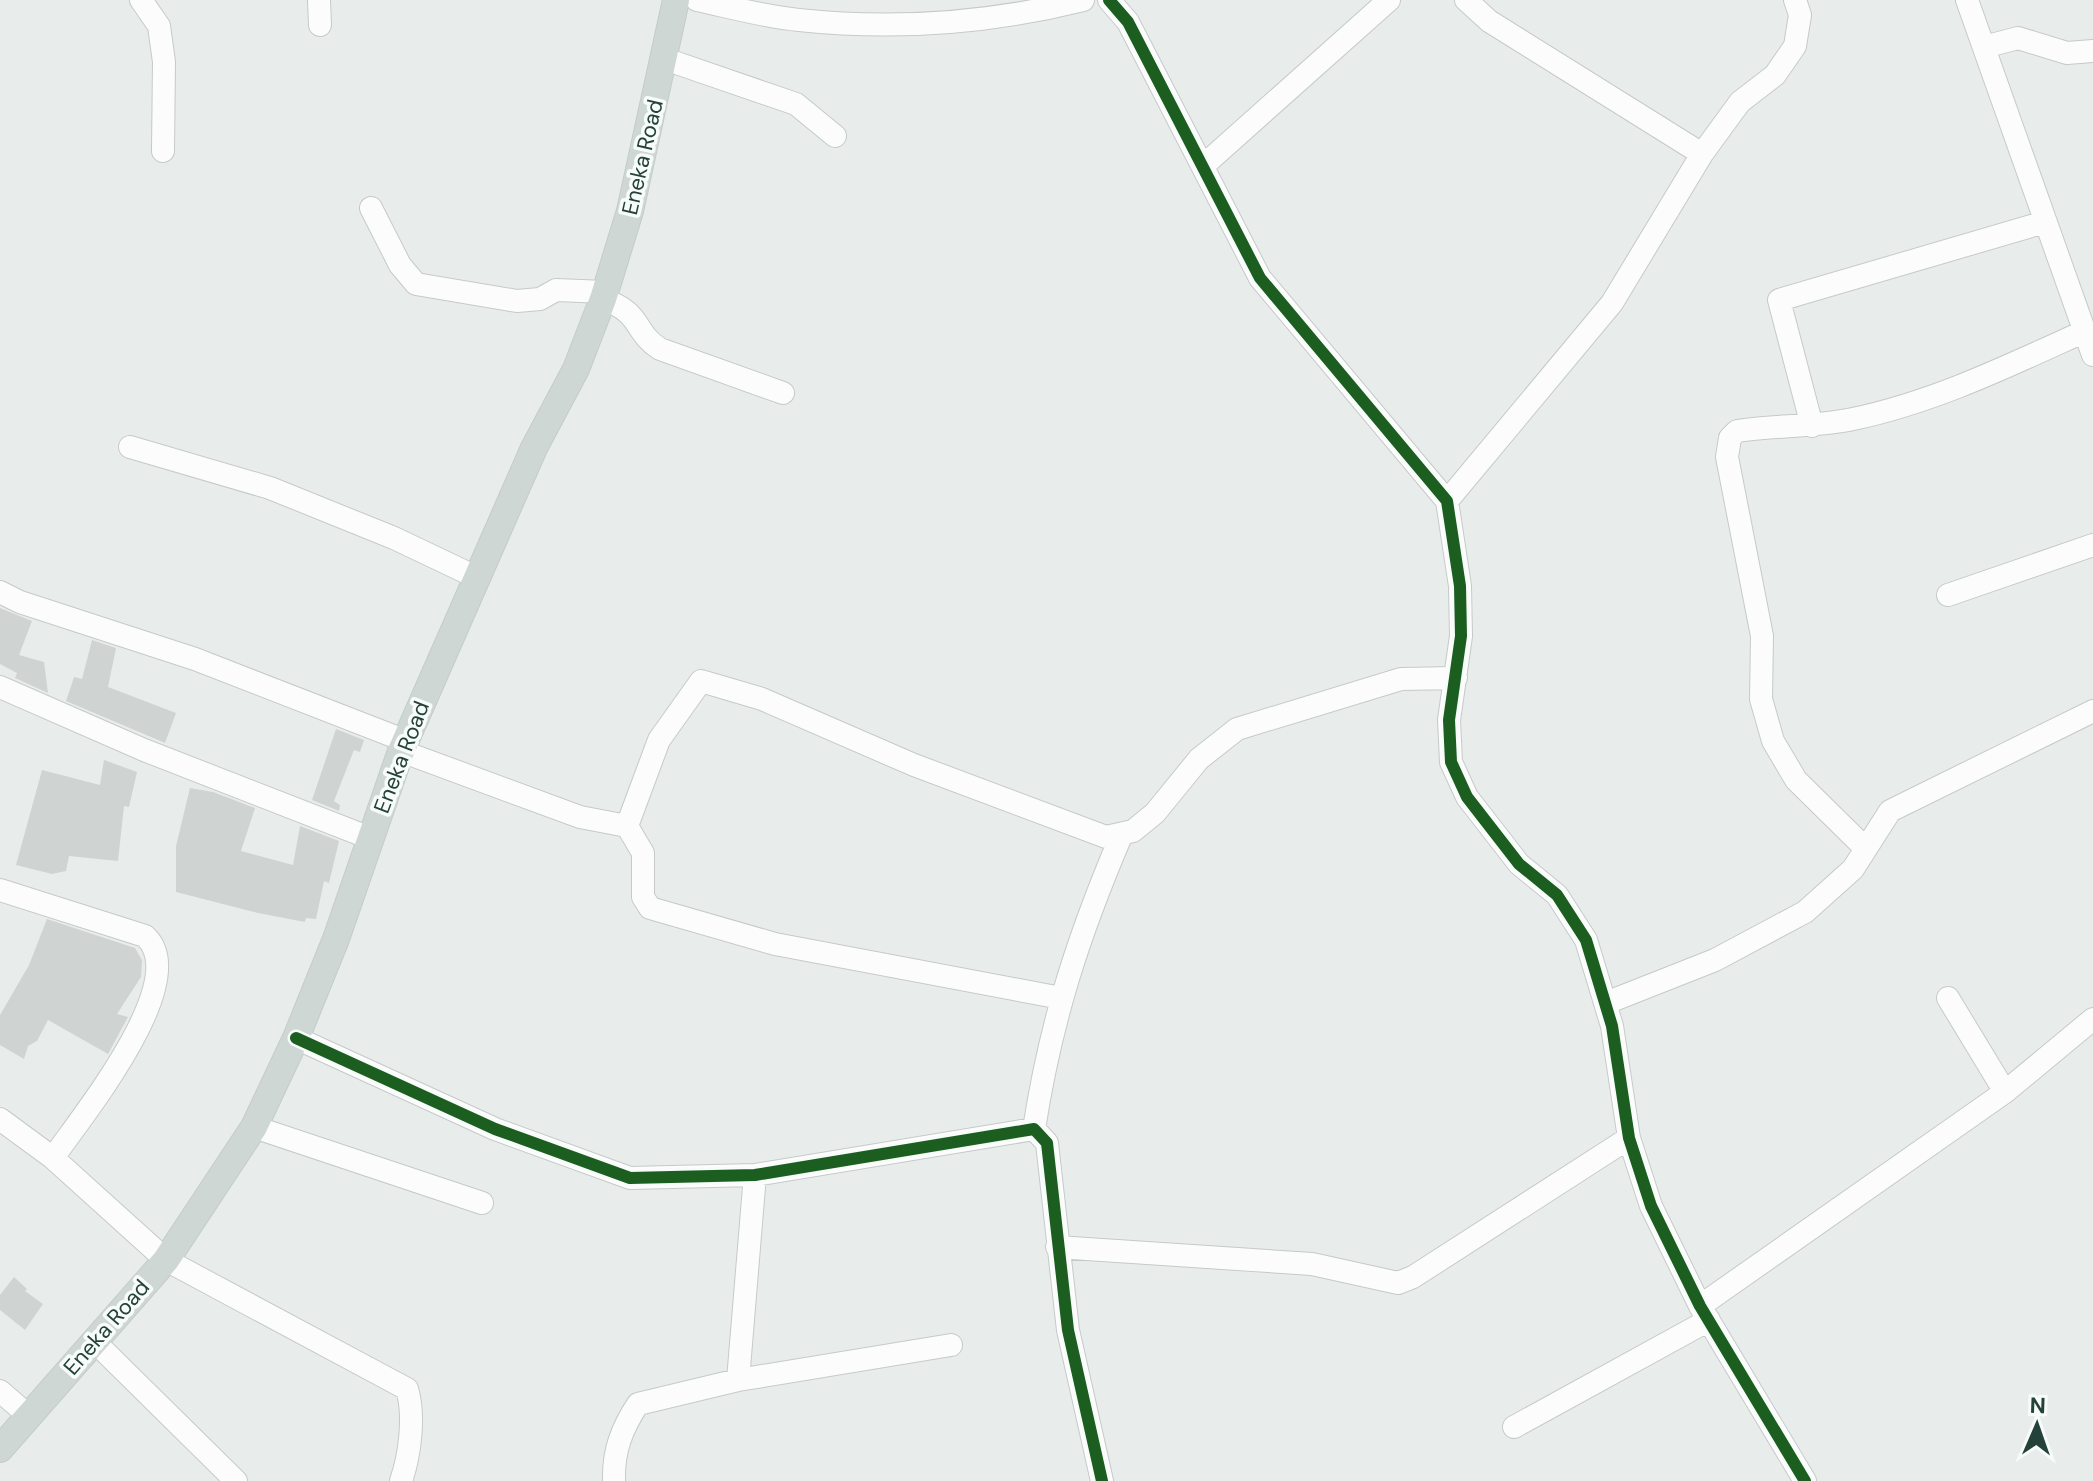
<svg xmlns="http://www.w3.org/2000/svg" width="2093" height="1481" font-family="'DM Sans',sans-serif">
<rect width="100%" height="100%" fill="#e8edeb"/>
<path fill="#cfd4d2" d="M0 608 32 621 19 655 44 662 48 693 15 678 17 673 0 664Z
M92 640 116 648 108 687 176 713 165 743 66 701 74 677 82 679Z
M336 729 364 740 360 752 354 750 334 801 340 805 339 811 312 800Z
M104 760 137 772 129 807 124 806 118 861 69 856 66 871 52 874 16 865 42 770 100 785Z
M190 788 213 792 255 808 241 851 293 865 300 826 339 841 329 883 324 881 316 919 306 918 305 922 258 913 176 892V846Z
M47 919 135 948 142 960 141 977 117 1014 128 1017 108 1054 48 1020 37 1041 28 1046 24 1059 0 1045V1015L29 965Z
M14 1277 27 1289 25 1291 43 1304 25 1330 0 1310V1295Z"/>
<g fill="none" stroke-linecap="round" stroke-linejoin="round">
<defs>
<path id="minor" d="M141 0 159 26 164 62 163 151
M319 0 320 25
M697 0C730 7 765 17 799 20 893 30 991 23 1083 0
M1109 0 1128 22 1260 278 1447 501 1460 586 1461 636 1449 720 1451 762 1467 797 1519 864 1557 895 1586 940 1612 1026 1629 1138 1651 1206 1700 1306 1805 1481
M1466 0 1489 21 1702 154
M1967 0 2093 355
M1984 47 2018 38 2067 53 2093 51
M665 59 796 104 835 136
M1204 165 1389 0
M371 208 400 265 416 284 517 301 540 299 556 290 605 292
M603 299C644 314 632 331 660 349L783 393
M1812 426 1779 300 2045 222
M130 447 270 488 394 538 476 577
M1447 501 1612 303 1702 154 1740 102 1775 75 1795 46 1800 15 1795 0
M0 592 20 602 195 659 406 741
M1948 595 2093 545
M0 687 144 750 370 838
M401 751 580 817 627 826 643 853V897L650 908 775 944 1061 998
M627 826 659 740 701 681 762 699 914 765 1106 837 1133 831 1155 813 1199 759 1237 729 1401 679 1456 678
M1864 847 1796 780 1773 741 1761 699 1762 636 1727 457 1730 438 1737 431C1776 425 1815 427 1853 419 1934 402 2008 366 2083 332
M0 890 145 936C194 980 81 1117 53 1158
M1948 998 2005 1092
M1606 1003 1715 960 1805 912 1853 869 1890 811 2093 711
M296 1038 495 1129 630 1178 755 1175 1034 1129 1047 1143 1068 1330 1102 1481
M0 1119 53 1158 166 1260 407 1389C415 1415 410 1455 401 1481
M254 1127 482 1203
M1034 1129C1051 1020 1078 937 1121 836
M1057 1247 1312 1264 1398 1283 1413 1277 1629 1138
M1700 1306 2005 1092 2093 1019
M94 1341 236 1481
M738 1380 755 1175
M0 1391 29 1416
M1514 1427 1709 1320
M614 1481C613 1451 622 1428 638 1404L738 1380 951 1345"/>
<path id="major" d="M0 1449 166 1260 254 1127 296 1038 336 939 401 751 534 448 576 369 603 299 630 211 676 0"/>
</defs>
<use href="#minor" stroke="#c5cac8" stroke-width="24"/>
<use href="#major" stroke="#c3ccc9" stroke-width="28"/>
<use href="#minor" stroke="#fcfcfc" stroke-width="22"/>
<use href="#major" stroke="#cfd7d5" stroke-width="26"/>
<defs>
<path id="cycleway" d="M1109 0 1128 22 1260 278 1447 501 1460 586 1461 636 1449 720 1451 762 1467 797 1519 864 1557 895 1586 940 1612 1026 1629 1138 1651 1206 1700 1306 1805 1481
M296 1038 495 1129 630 1178 755 1175 1034 1129 1047 1143 1068 1330 1102 1481"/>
</defs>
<use href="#cycleway" stroke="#f7fbf9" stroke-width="17"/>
<use href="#cycleway" stroke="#1b5e20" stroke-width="12"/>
</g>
<g text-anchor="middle" stroke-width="7" stroke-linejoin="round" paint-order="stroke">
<g font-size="22" fill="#24423a" stroke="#f7fbf9">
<text transform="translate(642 157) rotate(-77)" y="8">Eneka Road</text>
<text transform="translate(401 757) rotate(-69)" y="8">Eneka Road</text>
<text transform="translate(106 1327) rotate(-49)" y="8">Eneka Road</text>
</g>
</g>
<g transform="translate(2037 1425) rotate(2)" stroke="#f7fbf9" stroke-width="6" paint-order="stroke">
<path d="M0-6L14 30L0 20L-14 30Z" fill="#24423a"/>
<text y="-12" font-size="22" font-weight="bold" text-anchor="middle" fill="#24423a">N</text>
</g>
</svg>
